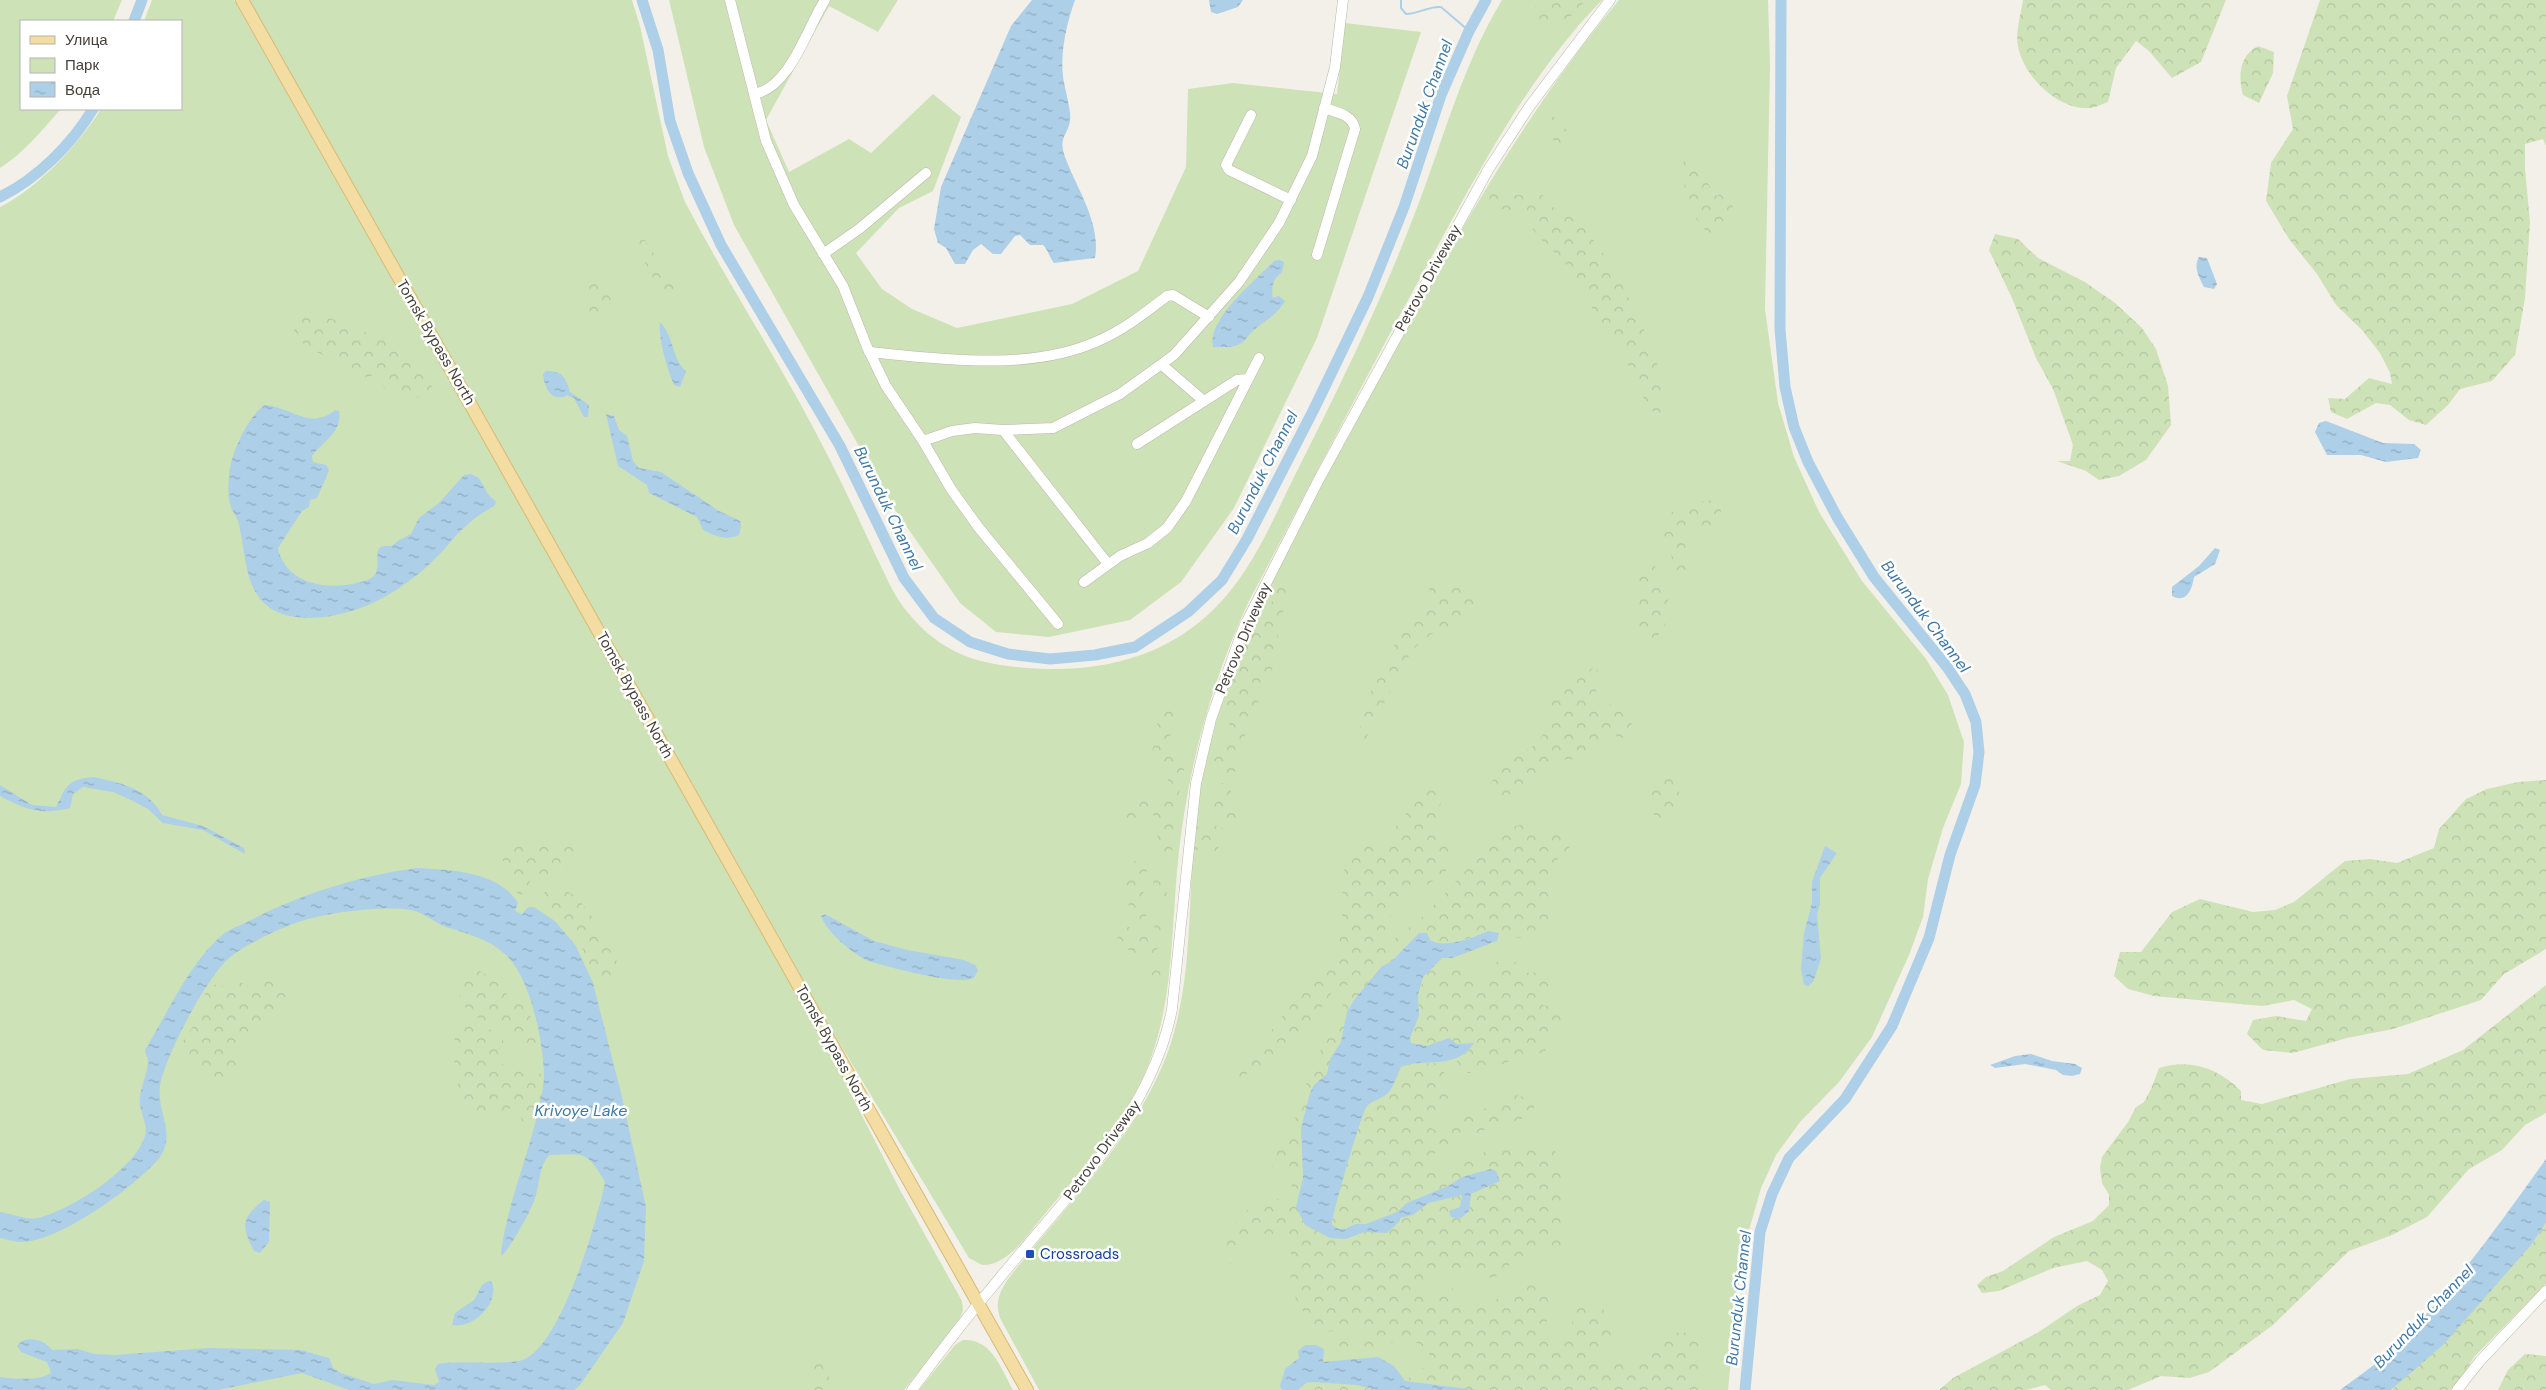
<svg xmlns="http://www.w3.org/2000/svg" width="2546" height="1390" font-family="'DM Sans',sans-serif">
<defs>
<pattern id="forest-crowns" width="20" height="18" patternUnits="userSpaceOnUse" patternTransform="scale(1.25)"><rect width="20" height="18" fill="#cee2b7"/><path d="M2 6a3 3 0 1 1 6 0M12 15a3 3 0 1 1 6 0" fill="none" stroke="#b2c39e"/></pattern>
<pattern id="water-ripples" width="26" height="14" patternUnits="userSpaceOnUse" patternTransform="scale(1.25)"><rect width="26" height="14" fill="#adcfe8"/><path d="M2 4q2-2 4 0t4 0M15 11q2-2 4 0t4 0" fill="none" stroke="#8faabd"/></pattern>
</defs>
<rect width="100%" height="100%" fill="#f3f0e9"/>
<path fill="#cee2b7" d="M0 0H122L113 21H21V109H61C42 130 24 153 0 168Z
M152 0H234L831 1055 900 1190 962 1301 963 1310 958 1323 904 1390H0V207C37 189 79 144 101 109H181V21H144Z
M249 0H632L640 26 668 156 685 202C731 290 787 373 831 462 847 493 861 524 876 556 886 576 894 597 909 614 948 661 992 667 1049 669 1110 670 1168 654 1213 610 1252 572 1273 519 1297 471 1340 386 1381 302 1415 213 1443 141 1462 66 1502 0H1602C1532 72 1483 163 1435 251 1371 366 1311 484 1249 601 1212 680 1189 764 1179 851 1171 921 1175 996 1149 1063 1127 1121 1083 1168 1044 1215 1028 1233 1009 1266 982 1265L969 1258 831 1029Z
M669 0H898L878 32 829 6 766 120 789 172 849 139 871 153 933 94 961 117 933 191 899 208 856 253 882 289 912 309 957 328 1072 304 1138 271 1186 167 1188 89 1233 83 1337 94 1345 23 1421 32 1317 338 1234 508 1181 582 1130 620 1049 637 996 632 960 603 895 510 734 225 704 147Z
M1619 0H1768L1770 65 1765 309 1778 403 1794 457 1819 512 1862 581 1926 659 1948 695 1964 742 1961 784 1943 828 1928 879 1923 917 1909 955 1872 1037 1839 1082 1800 1122 1776 1155 1761 1188 1748 1234 1738 1289 1728 1390H1039L1000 1318C995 1302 999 1293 1008 1279 1065 1206 1137 1138 1169 1049 1195 973 1187 889 1196 811 1200 776 1210 740 1221 705 1253 604 1308 511 1358 418 1438 271 1511 129 1619 0Z
M963 1340C992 1338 1001 1369 1013 1390H919L955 1345Z"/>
<path fill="url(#forest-crowns)" d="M1537 0H1585C1578 12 1563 25 1549 27L1534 14Z
M2023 0H2226L2201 62 2172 78 2149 51 2136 41 2116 68 2108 102C2102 104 2095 108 2089 108 2058 110 2023 76 2018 46 2015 33 2021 14 2023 0Z
M2320 0H2546V146L2543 139 2525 144V169L2530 222 2525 298 2515 355 2492 381 2460 389 2448 405 2426 425 2409 420 2390 405 2376 403 2347 419 2331 412 2328 398 2345 399 2369 378 2392 384 2390 373 2380 353 2362 330 2336 305 2317 274 2289 239 2266 201 2271 163 2293 129 2287 96Z
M2258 46 2274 52 2273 73 2259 103 2243 95C2238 76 2239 56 2258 46Z
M1549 114C1561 120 1574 135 1568 148L1560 151 1552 138 1546 118Z
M1694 157C1700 167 1711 192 1717 196L1724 190 1730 194C1736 211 1734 230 1714 237 1691 223 1683 190 1682 164L1686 159Z
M1495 181 1498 182 1503 192 1514 195H1543L1553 207 1580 222 1615 270 1649 340 1660 373 1665 414 1663 418 1658 419 1643 397 1618 343 1597 317 1569 268 1536 234 1531 226V219L1525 211C1511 210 1499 212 1488 201Z
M1995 234 2018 239 2038 258 2085 282 2115 303 2142 328 2156 349 2168 386 2171 425 2146 460 2119 476 2099 480 2086 471 2057 461H2070L2073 445 2053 389 2036 358 2012 298 1989 250Z
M641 240H645L676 288 678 296 674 298C655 288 644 263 638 244Z
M588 281 607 286 613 295C611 304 600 308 597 318L588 317 587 312 591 303Z
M307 313H317L392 343 411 355 417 367 430 377 432 387 430 394C422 399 399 399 390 393 384 388 380 381 372 376L366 377 305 346 294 330 296 317Z
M1713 500C1724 505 1722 518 1718 527L1709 535 1702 534 1692 525 1687 528C1684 545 1696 561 1681 574H1675L1671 566 1672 545 1664 538C1661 504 1688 505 1713 500Z
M1648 565 1655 566 1659 573V587L1668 596C1668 605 1668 620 1664 628 1656 642 1639 648 1633 629L1640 600 1639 594 1633 587 1634 578Z
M1433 580 1447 584 1463 580 1476 594 1474 610 1467 619 1447 632 1431 634 1412 650 1361 748 1357 745C1361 709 1377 672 1397 641 1405 629 1416 620 1424 608 1430 599 1427 587 1433 580Z
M1281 583H1289V600L1281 616 1273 668 1246 731 1238 767 1233 774 1225 773V761H1210V752L1213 746 1230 745 1233 731 1228 722 1233 712 1226 703V696L1257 611 1272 602Z
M1592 668 1602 672C1600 683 1593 696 1594 706L1605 707 1619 700 1624 702C1633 716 1636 727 1623 738L1608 734 1593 754 1582 759 1549 760 1538 780 1529 786 1491 802 1487 798 1486 791 1491 782 1499 774 1511 756 1529 749 1538 742 1543 734 1552 701Z
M1173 702 1181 710 1171 724 1170 742 1175 757 1184 769 1183 781 1175 804 1172 855 1168 858 1162 856 1158 847 1157 818 1150 813 1121 825 1117 822C1119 808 1125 812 1133 806 1137 803 1139 798 1144 794L1159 798 1166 796 1169 787 1166 769 1154 761 1151 755C1157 737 1155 721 1164 705Z
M1666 773C1681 781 1681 797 1678 812L1663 820 1656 819 1648 803 1647 795 1655 789 1662 775Z
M2546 780V949L2504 974 2481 1000 2393 1029 2347 1038 2293 1053 2263 1050 2247 1034 2253 1020 2276 1016 2306 1021 2312 1009 2294 1000 2262 1006 2154 996 2128 989 2114 976 2120 952H2141L2172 912 2200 899 2253 912 2275 910 2294 902 2345 861 2370 859 2397 863 2434 848 2439 829 2466 799 2487 789 2518 782Z
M1217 783H1227L1231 785V795L1224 802 1236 808V821L1221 820 1218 808 1208 805Z
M1432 787 1438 789 1441 794 1439 831 1451 841 1446 871C1418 895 1386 898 1384 943L1388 944 1425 915 1497 837 1512 827 1528 823 1549 809H1555C1550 817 1539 819 1538 830 1550 835 1560 830 1573 831L1574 840 1567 851 1558 857 1546 905 1547 910H1555L1563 907 1559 922 1535 937 1507 938 1499 933 1488 931 1466 939 1447 942 1412 939 1391 962 1382 966 1354 1000 1341 1042 1306 1110 1301 1128 1302 1186 1305 1225 1330 1238 1352 1237 1364 1232 1387 1233 1400 1221 1399 1218 1413 1215 1428 1203 1462 1195 1460 1207 1454 1208 1469 1211 1471 1194 1499 1181 1462 1177C1449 1189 1426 1194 1410 1202 1405 1204 1402 1209 1397 1211 1390 1216 1345 1230 1339 1229 1338 1229 1333 1226 1332 1225 1331 1217 1361 1112 1367 1106 1372 1101 1381 1099 1387 1094 1395 1086 1397 1076 1401 1067L1407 1064 1441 1063C1447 1082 1456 1102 1436 1113 1430 1116 1426 1117 1425 1124L1438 1132 1459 1114 1481 1111 1508 1093 1531 1099 1535 1105 1533 1111 1525 1118 1484 1130 1468 1139 1443 1149 1428 1157 1423 1168C1449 1184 1472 1153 1496 1148 1507 1146 1515 1151 1526 1150 1531 1149 1536 1147 1541 1147 1571 1146 1563 1189 1561 1207 1560 1222 1570 1237 1560 1250H1541L1535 1256 1512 1259C1507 1271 1503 1275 1489 1278L1480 1270 1472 1269 1459 1275 1451 1276 1426 1269C1424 1278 1423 1289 1431 1294L1443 1283H1451C1453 1288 1453 1294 1455 1298 1468 1325 1517 1286 1532 1279L1544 1282C1552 1295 1553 1314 1544 1326L1546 1333 1562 1339 1569 1337 1571 1333 1574 1306 1586 1303 1607 1311 1616 1331 1603 1347 1589 1356 1592 1363C1608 1370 1609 1363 1624 1360L1626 1364 1633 1365C1656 1346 1661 1328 1694 1334L1702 1347 1699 1390H1476L1414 1384 1405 1381 1431 1362 1428 1350 1409 1338H1401L1377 1350 1334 1354 1329 1345C1344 1334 1362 1338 1377 1329L1371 1326 1317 1333C1310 1319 1293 1301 1291 1284 1289 1266 1296 1258 1286 1238 1260 1230 1243 1242 1230 1264L1225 1261C1225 1252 1225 1242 1229 1233 1238 1213 1263 1195 1286 1200L1290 1196 1292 1181 1288 1157H1284L1272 1180 1269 1178 1277 1151 1290 1134 1311 1070 1352 987 1351 984 1341 986 1332 992 1311 1024 1270 1060 1237 1080 1234 1078C1253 1056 1269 1032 1288 1009 1301 993 1333 965 1338 947 1347 916 1338 881 1349 850L1356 845 1380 847 1426 788Z
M1201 823 1205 831 1208 832 1214 826 1221 827 1228 833C1228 838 1226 839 1222 843 1211 858 1210 854 1194 849L1195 824Z
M531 842 564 848 576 845 582 848C581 862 565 873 552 877 546 879 538 874 532 874L527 890 520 896 517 893V882L502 859 511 846Z
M1134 861 1144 864 1147 869 1142 903 1147 908V915L1141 921 1136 920 1131 915 1123 882 1129 863Z
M1163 877 1169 884 1166 896H1162L1153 884 1154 879Z
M549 889C556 889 565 890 572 894 585 903 619 952 618 969 617 977 610 982 605 987 586 977 587 948 574 933 565 922 551 916 541 904L544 893Z
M1120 921 1136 932 1149 936 1153 934 1155 922C1166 928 1166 935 1163 947L1155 950 1162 962 1160 979H1155L1150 974 1148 957 1140 960C1125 943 1118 951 1115 925Z
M1505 960 1515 962 1523 973 1543 972 1560 982 1561 988 1532 1000C1543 1010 1559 1003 1572 1012V1022L1555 1035 1546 1036 1544 1039 1549 1043 1548 1049 1541 1053 1527 1052 1504 1064 1489 1063 1470 1073 1464 1072 1457 1063 1458 1056 1469 1050 1473 1043H1436L1427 1046 1411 1043 1410 1038 1419 1016 1418 995 1426 972C1443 967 1454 965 1471 969L1470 979 1480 981 1486 977 1485 965Z
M478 970 500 983 509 998C514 999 520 1000 523 1004 533 1014 536 1037 538 1050L534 1056 528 1057 518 1045 515 1034C487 1020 463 1022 457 985L464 974Z
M267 978C280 979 283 983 286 996L253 1039 241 1048 236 1059 237 1069 227 1085 216 1088C207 1065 200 1059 176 1060L173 1055 194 1025 202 999 211 984 221 986 241 982 251 988Z
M2546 985V1113L2525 1125 2502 1150 2469 1169 2427 1217 2392 1235 2349 1251 2273 1325 2209 1372 2190 1378 2161 1376 2128 1390H2051L2045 1385 2026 1390H1939L1953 1378 2037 1333 2077 1306 2100 1295 2108 1281 2102 1270 2087 1261 2053 1268 1999 1291 1982 1293 1977 1285 1986 1277 2003 1271 2054 1237 2093 1221 2109 1205V1195L2102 1183 2100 1168 2102 1157 2128 1122 2136 1107 2144 1102 2151 1089 2159 1068C2189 1058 2219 1068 2241 1091V1100L2262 1104 2350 1079 2408 1074 2463 1050Z
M462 1020 469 1021 477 1029 495 1030 505 1043V1048L499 1056V1062C515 1073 518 1068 535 1067 551 1077 540 1120 524 1125L518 1111 513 1108C497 1111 486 1122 469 1116 457 1095 446 1040 462 1020Z
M2546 1223V1284L2474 1357 2460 1380 2450 1390H2392L2532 1244Z
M814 1354H820L834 1390H814L810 1358Z
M2525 1354 2546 1356V1390H2498L2508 1370Z
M1313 1382 1356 1385 1378 1390H1298L1307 1383Z"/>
<path fill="url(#water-ripples)" d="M1032 0H1075C1067 22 1060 52 1063 76 1064 87 1072 112 1070 121 1067 137 1058 137 1065 157 1077 189 1101 223 1095 258L1054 263C1049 257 1049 251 1043 245H1030L1020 235 1015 236 1001 254H993L981 244 973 250 965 264H955L946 248 938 243 934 229 941 187 1011 26Z
M1209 0H1243L1238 7 1217 14 1211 12Z
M2199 257 2207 258 2217 284 2214 289 2204 287C2199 277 2193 267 2199 257Z
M1280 260 1284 262 1282 272C1273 280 1271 285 1273 298L1279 296 1285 301C1274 319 1265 319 1251 333 1247 336 1245 342 1240 344 1232 348 1223 347 1213 347 1206 320 1257 279 1274 261Z
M660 322C675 338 671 358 686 371L680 387 674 385C667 368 658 339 660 322Z
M546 371C563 371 566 378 570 392L589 405 588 417H584L574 398 567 395C552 404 544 387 543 374Z
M265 405C292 407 310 431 335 410L339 411C343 432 323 441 312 456L313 462 326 465 329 470C326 480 321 488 317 498L310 500 309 507 302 511 278 548C285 582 323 590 352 584 359 582 369 581 374 576 384 563 367 543 392 546L399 540 411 534 419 518 439 503 464 475 471 474 479 478 488 494 496 502 494 506C484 512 474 518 466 526 455 535 447 547 437 557 414 580 380 604 348 612 325 619 291 622 270 608 243 590 246 549 238 521 236 515 231 510 230 504 228 496 228 486 229 477 229 457 248 415 265 405Z
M606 414 614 416 619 430 627 436 633 461 639 468 661 472 719 511 740 521 741 526 739 535C725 541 716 536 703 530L697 517 649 493 647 485 618 466Z
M2326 421 2383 443 2414 444 2421 450 2418 458 2386 462 2361 455H2327L2315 432 2319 423Z
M2215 548 2220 550 2215 564 2194 577C2192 589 2187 604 2172 596V587L2199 566Z
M94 777C120 783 148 788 162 815L203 826 244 848 245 854 203 830 163 823 148 809 129 799 113 792 83 787 73 794 70 808C41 815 26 810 0 796V785L32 805 56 807C67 785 68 779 94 777Z
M1825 846 1837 853 1820 878V904L1817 914 1821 959 1813 982 1808 986 1804 985 1801 969 1804 933 1812 903V882Z
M417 868C451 870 498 871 518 903L515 911 522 914 528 907H534L555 921 576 946 593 983 622 1097 646 1207 644 1261 623 1323 580 1385 574 1390H349L302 1373 218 1390H0V1377C15 1379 39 1381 51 1373L47 1362 21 1352 17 1346C26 1334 45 1340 52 1350L78 1349 94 1354 115 1355 209 1348 301 1350 329 1358 333 1368 341 1373 374 1384 393 1380 434 1385 439 1382 435 1369 438 1364C458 1360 510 1366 525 1359 562 1341 597 1222 605 1182 586 1149 584 1154 549 1155 539 1167 540 1180 536 1195 532 1210 513 1243 502 1256L501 1253C507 1207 525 1164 536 1120 539 1105 544 1090 544 1075 543 1041 531 979 506 955 489 939 468 934 446 927 433 922 424 912 410 910 383 905 324 913 298 922 278 929 242 946 227 960 205 981 165 1056 160 1086 156 1113 180 1137 155 1163 129 1190 58 1243 20 1242 14 1242 6 1239 0 1238V1212C11 1214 27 1220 38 1218 71 1210 135 1169 145 1136 148 1126 142 1116 140 1106 138 1089 148 1075 148 1061 148 1057 145 1054 145 1050 167 1014 189 964 221 936 229 929 241 925 251 920 303 893 359 876 417 868Z
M825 914 874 941 907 950 964 960 975 965 978 970 974 978C956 986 889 967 868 961 851 952 828 934 821 916Z
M1488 931 1499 933 1497 941 1452 958H1442L1423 977 1418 995 1419 1016 1410 1038 1411 1043 1427 1046 1449 1038 1457 1044 1474 1043C1456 1071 1426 1057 1401 1067 1396 1076 1395 1086 1387 1094 1381 1099 1372 1101 1367 1106 1362 1111 1331 1218 1332 1225L1339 1229H1345L1355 1224H1366L1397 1212 1407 1203 1450 1185 1462 1177 1491 1169 1496 1171 1500 1181 1471 1194 1469 1211 1460 1219 1451 1217 1449 1211 1460 1207 1462 1195 1428 1203 1413 1215 1400 1218V1221L1387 1233 1364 1232 1346 1239 1330 1238 1305 1225 1296 1207 1303 1178 1301 1128 1310 1093 1314 1085 1327 1074 1330 1059 1341 1042 1347 1012 1354 1000 1382 966 1391 962 1419 933H1427L1430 940C1444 949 1473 938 1488 931Z
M2031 1054 2052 1061 2075 1064 2082 1068 2080 1074 2072 1076 2063 1075 2056 1070 2025 1064 1995 1068 1990 1065 2015 1056Z
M2546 1159V1223L2532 1244 2444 1344 2391 1390H2340C2357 1377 2375 1365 2391 1351 2450 1294 2499 1225 2546 1159Z
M264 1200 270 1202 269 1242 260 1253 254 1251C241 1226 241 1218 264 1200Z
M488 1281 492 1282C500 1303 473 1329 452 1325L455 1313 474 1300 482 1285Z
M1316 1345 1324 1349 1323 1362 1378 1357 1394 1366 1405 1381 1476 1390H1378L1356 1385 1313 1382 1306 1383 1298 1390H1282L1280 1386 1285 1369 1299 1358 1298 1351 1305 1345Z"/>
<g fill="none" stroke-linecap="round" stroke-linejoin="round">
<path stroke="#adcfe8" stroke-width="2" d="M1401 0V8L1406 14C1419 14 1428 6 1441 7L1469 31"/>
<path stroke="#adcfe8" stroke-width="11" d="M642 0 658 50 670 121 688 173 721 245 840 446 904 578 934 618 970 642 1008 654 1050 659 1095 655 1135 647 1188 612 1222 580 1247 539 1313 411 1368 297 1404 207 1441 95 1469 31 1486 0
M134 21 142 0
M0 197C37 179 72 144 93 109
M1745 1390 1760 1232 1772 1194 1789 1158 1845 1099 1892 1026 1929 938 1950 855 1975 785 1979 752 1976 722 1965 694 1947 667 1874 577 1837 517 1808 462 1794 427 1785 387 1780 329 1781 0"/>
<defs>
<path id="minor" d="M730 0 766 141 794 205 843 286 867 347 886 386 923 441 951 489 979 528 1058 624
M754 94C790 88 807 28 825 0
M1251 115 1226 165 1229 170 1291 200
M823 254 859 229 926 173
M1317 255 1355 129C1353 115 1336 112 1324 108
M869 352C941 359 1032 372 1100 340 1125 329 1146 312 1167 296L1173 295 1209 317
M1162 365 1204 401
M1003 430 1108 564
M923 441 952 431 975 428 1003 430 1053 428 1120 394 1174 355 1239 282 1279 223 1312 156 1335 67 1343 0
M1137 444 1237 380 1247 379
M1084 582 1120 556 1148 543 1167 528 1186 501 1259 358
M912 1390C942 1349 975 1307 1008 1268 1073 1189 1152 1112 1172 1009L1196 783 1211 719 1243 629 1318 481 1488 170 1529 107 1610 0
M2457 1390 2480 1361 2546 1291"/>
<path id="major" d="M242 0 1027 1390"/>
</defs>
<use href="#minor" stroke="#bdb8ad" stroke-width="11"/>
<use href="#major" stroke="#d6ba74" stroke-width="14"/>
<use href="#minor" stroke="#fff" stroke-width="10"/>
<use href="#major" stroke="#f3dda2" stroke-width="12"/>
</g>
<rect fill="#1a4fb4" stroke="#fff" stroke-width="2" x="1025" y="1249" width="10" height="10" rx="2.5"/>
<g text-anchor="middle" stroke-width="5" stroke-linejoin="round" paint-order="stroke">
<g font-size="15" fill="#464138" stroke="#fff">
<text transform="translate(1428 278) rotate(-61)" y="5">Petrovo Driveway</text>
<text transform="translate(436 342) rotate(60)" y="5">Tomsk Bypass North</text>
<text transform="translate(1243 638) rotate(-67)" y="5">Petrovo Driveway</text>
<text transform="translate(635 695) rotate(61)" y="5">Tomsk Bypass North</text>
<text transform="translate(834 1048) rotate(61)" y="5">Tomsk Bypass North</text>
<text transform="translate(1102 1150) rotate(-54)" y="5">Petrovo Driveway</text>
</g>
<g font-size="15" fill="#164399" stroke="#fff" text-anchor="start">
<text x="1040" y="1259">Crossroads</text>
</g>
<g font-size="16" font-style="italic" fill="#3e78a5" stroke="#fff">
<text transform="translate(1424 104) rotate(-70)" y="6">Burunduk Channel</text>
<text transform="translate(1262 472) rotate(-63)" y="6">Burunduk Channel</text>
<text transform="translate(889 508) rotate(64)" y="6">Burunduk Channel</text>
<text transform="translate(1926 616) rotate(53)" y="6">Burunduk Channel</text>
<text x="581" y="1116">Krivoye Lake</text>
<text transform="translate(1738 1298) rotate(-84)" y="6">Burunduk Channel</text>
<text transform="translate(2423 1316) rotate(-46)" y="6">Burunduk Channel</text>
</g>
</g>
<rect x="20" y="20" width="162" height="90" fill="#ffffff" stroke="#b5b3af"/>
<rect x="30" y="36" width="25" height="8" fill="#f3dda2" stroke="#b5b3af"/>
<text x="65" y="45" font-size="15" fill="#464138">Улица</text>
<rect x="30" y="58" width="25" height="15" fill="#cee2b7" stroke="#b5b3af"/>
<text x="65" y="70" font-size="15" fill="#464138">Парк</text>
<rect x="30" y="82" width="25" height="15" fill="url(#water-ripples)" stroke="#b5b3af"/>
<text x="65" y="95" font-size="15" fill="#464138">Вода</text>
</svg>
